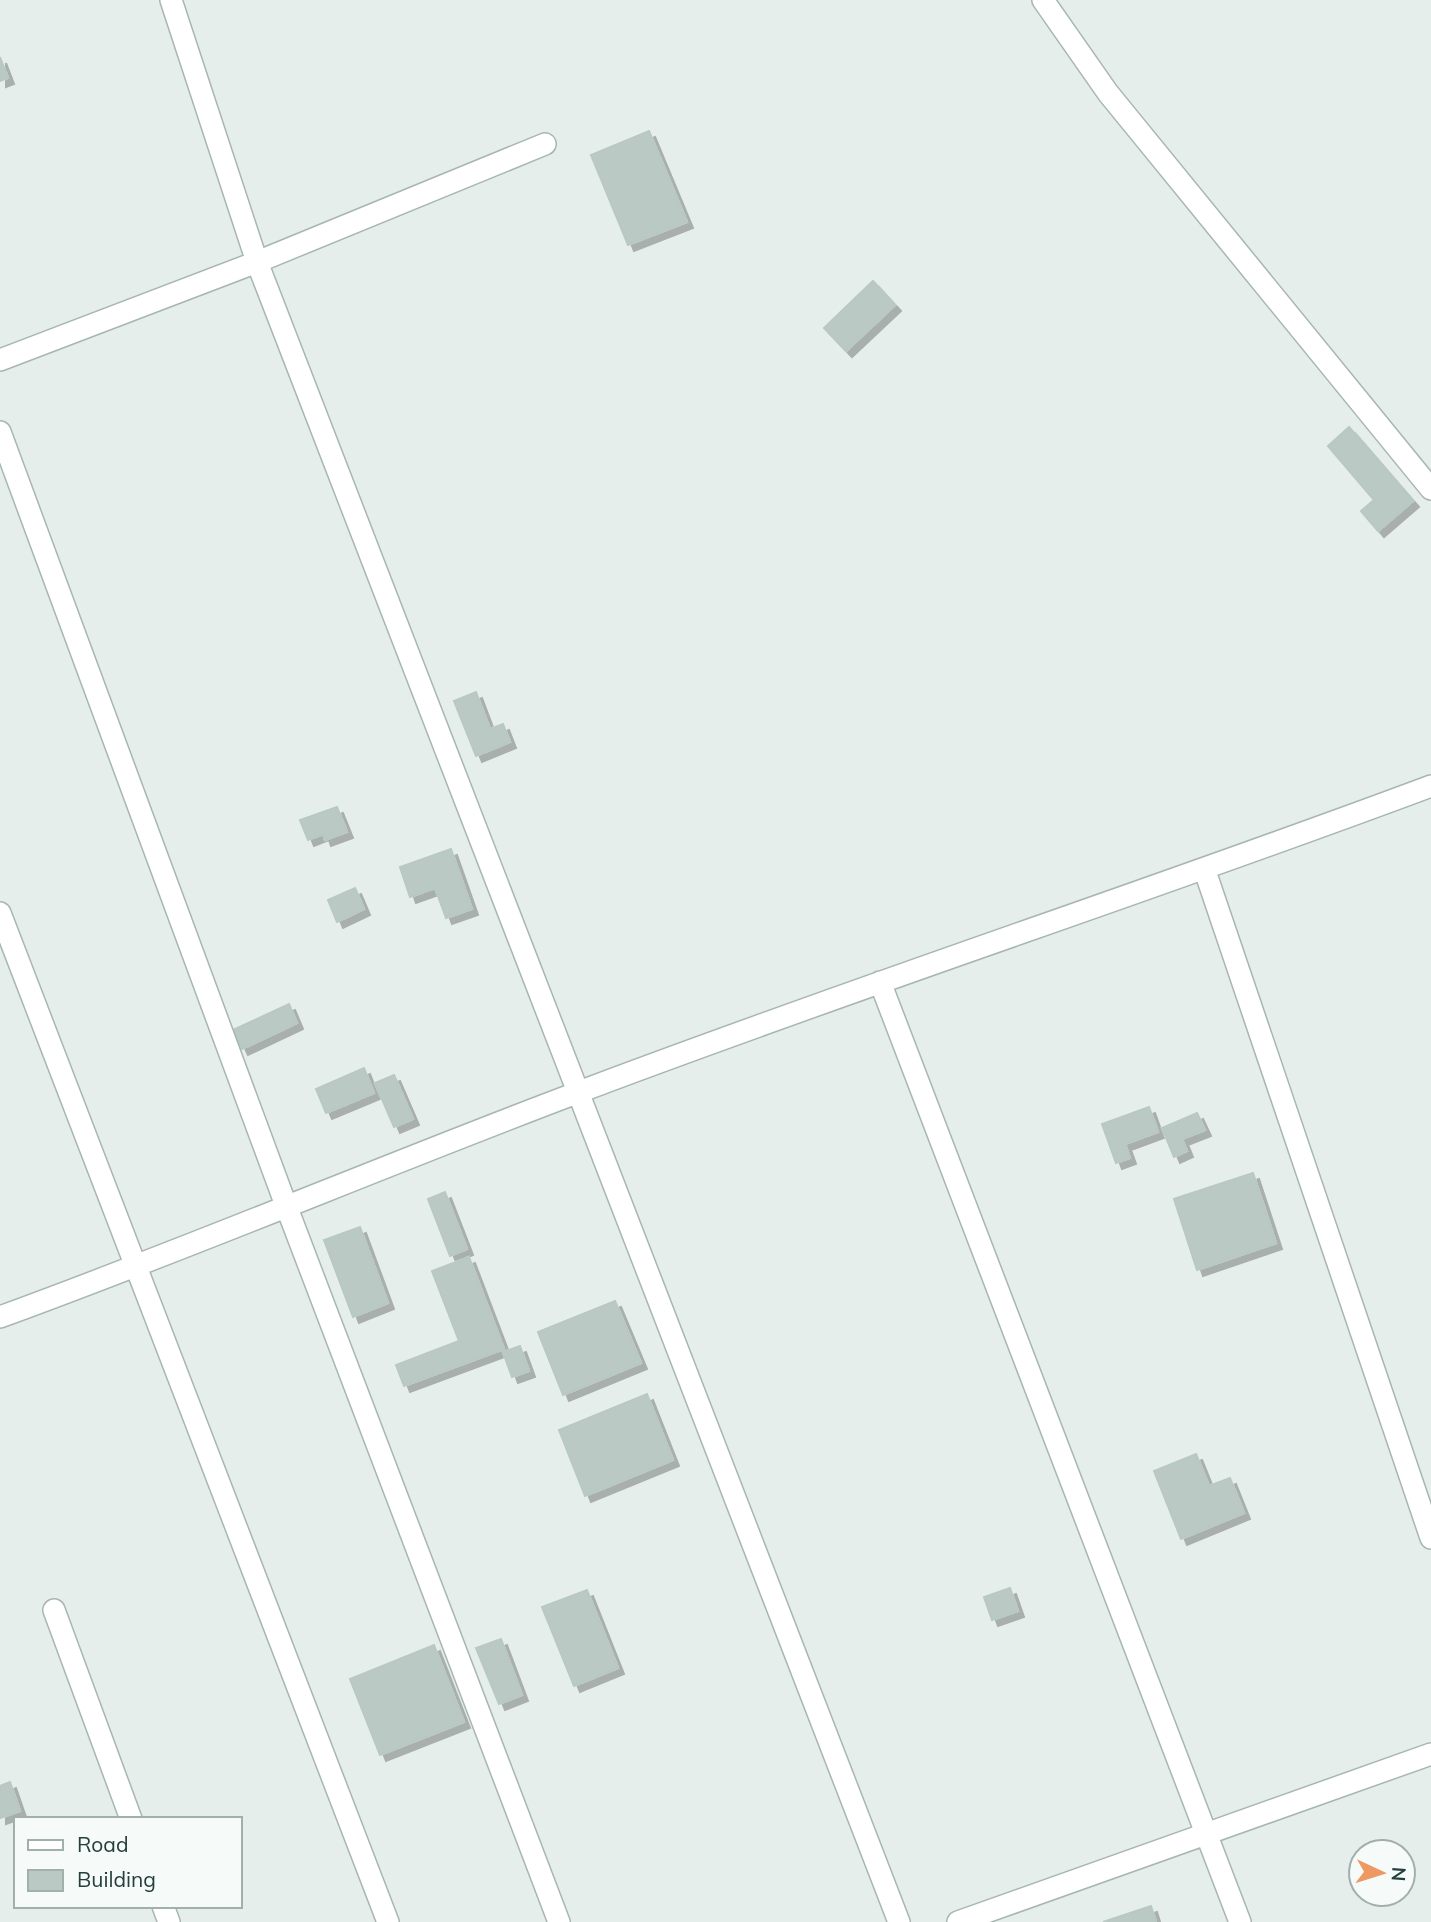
<svg xmlns="http://www.w3.org/2000/svg" width="1431" height="1922" font-family="Mulish,sans-serif">
<defs>
<filter id="shadow"><feDropShadow dx="6" dy="6" stdDeviation="0" flood-color="#0004"/></filter>
</defs>
<rect width="100%" height="100%" fill="#e5eeeb"/>
<path fill="#bbc9c5" stroke="#b8c8c3" stroke-width="2" filter="url(#shadow)" d="M0 57 8 78 0 81Z
M649 131 687 222 628 245 591 155Z
M873 281 895 305 846 351 824 328Z
M1349 427 1413 501 1378 531 1361 511 1374 500 1328 446Z
M476 692 490 729 503 724 510 742 476 756 454 701Z
M337 807 347 832 325 840 323 834 308 840 300 820Z
M451 849 472 909 446 918 435 888 410 897 400 867Z
M355 888 364 909 337 922 328 900Z
M289 1004 297 1023 242 1049 233 1030Z
M364 1068 374 1093 326 1113 316 1089Z
M394 1075 413 1119 394 1127 375 1083Z
M1149 1107 1158 1132 1125 1144 1130 1158 1116 1163 1102 1124Z
M1197 1113 1205 1130 1182 1139 1187 1151 1174 1157 1162 1128Z
M1253 1173 1276 1243 1197 1270 1174 1199Z
M445 1192 467 1249 450 1256 428 1199Z
M360 1227 388 1303 353 1317 324 1240Z
M469 1257 504 1349 404 1386 396 1365 459 1341 432 1271Z
M615 1301 641 1363 563 1395 538 1332Z
M520 1346 529 1371 512 1377 503 1352Z
M647 1394 673 1460 585 1496 559 1430Z
M1196 1454 1209 1486 1230 1478 1244 1513 1181 1539 1154 1471Z
M1010 1588 1018 1611 992 1620 984 1597Z
M587 1590 618 1668 574 1686 542 1607Z
M501 1639 522 1695 499 1704 476 1648Z
M434 1645 464 1722 380 1755 350 1679Z
M10 1782 20 1811 0 1818V1786Z
M1151 1906 1156 1922H1103Z"/>
<g fill="none" stroke-linecap="round" stroke-linejoin="round">
<defs>
<path id="minor" d="M171 0 257 262 899 1922
M1043 0 1108 93 1431 489
M0 360 257 262 545 144
M0 432 287 1208 559 1922
M1205 871 1431 1538
M0 913 388 1922
M880 982 1240 1922
M0 1317C195 1246 385 1165 579 1092 861 985 1148 892 1431 786
M54 1610 131 1819
M163 1906 169 1922
M958 1922 1431 1754"/>
</defs>
<use href="#minor" stroke="#a8b6b3" stroke-width="24"/>
<use href="#minor" stroke="#fff" stroke-width="21"/>
</g>
<rect x="14" y="1817" width="228" height="91" fill="#f6faf9" stroke="#a2b0ad" stroke-width="2"/>
<rect x="28" y="1840" width="35" height="10" fill="#ffffff" stroke="#a2b0ad" stroke-width="2"/>
<text x="77" y="1852" font-size="21" fill="#25403c">Road</text>
<rect x="28" y="1870" width="35" height="21" fill="#bbc9c5" stroke="#a2b0ad" stroke-width="2"/>
<text x="77" y="1887" font-size="21" fill="#25403c">Building</text>
<g transform="translate(1382 1873) rotate(94)"><circle r="33" fill="#f6faf9" stroke="#a2b0ad" stroke-width="2"/>
<path d="M0-5L12 26L0 18L-12 26Z" fill="#ee9963"/>
<text y="-10" font-size="19" font-weight="bold" text-anchor="middle" fill="#25403c">N</text>
</g>
</svg>
